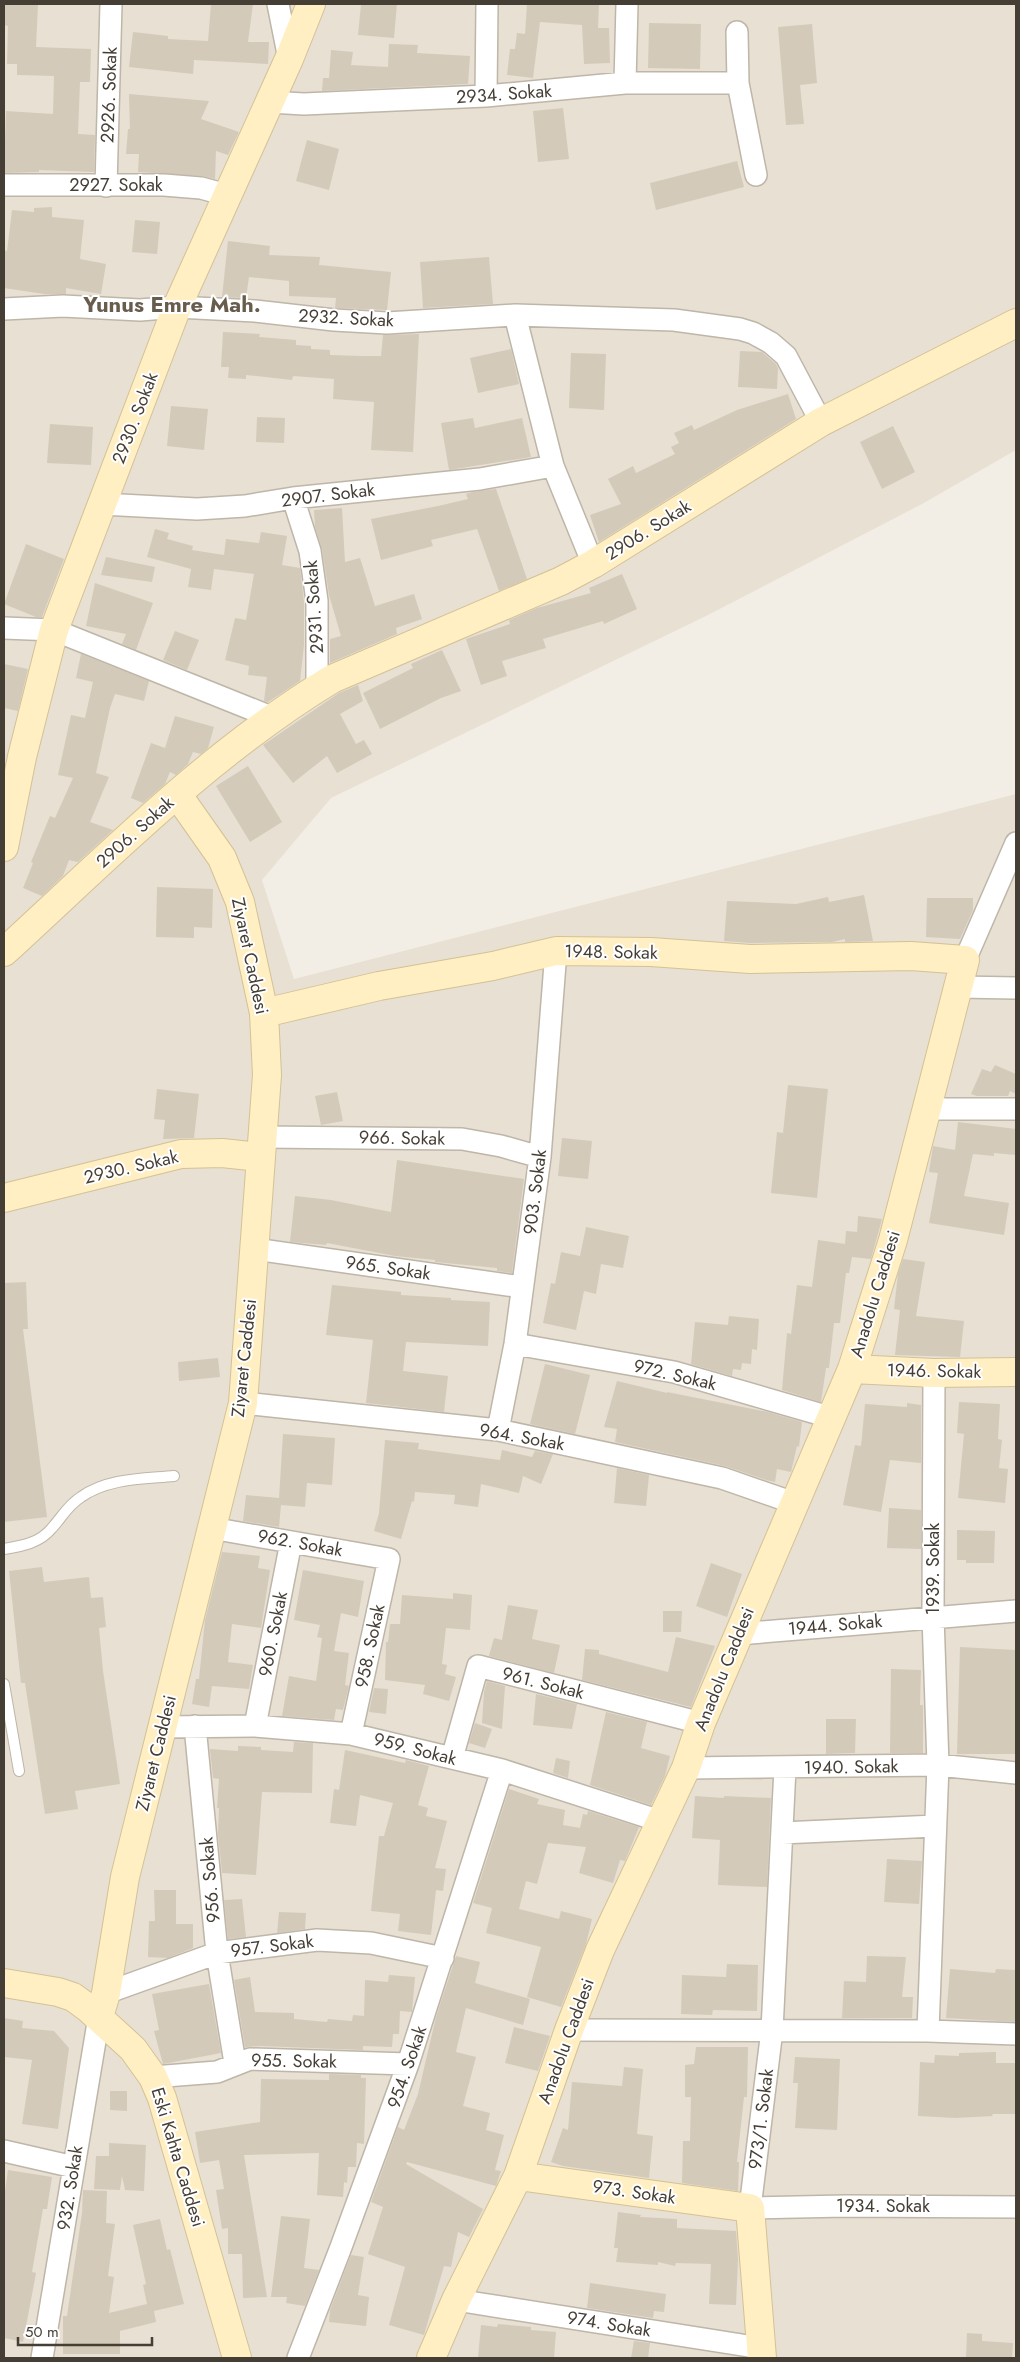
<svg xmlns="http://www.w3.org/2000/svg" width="1020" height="2362" font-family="Jost,sans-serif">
<rect width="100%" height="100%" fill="#f3eee5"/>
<path fill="#e7e0d3" d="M4 4H1016V450L922 504 706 616 331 798 262 880 294 979 1016 794V2358H4Z"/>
<path fill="#d4caba" d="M4 4H38L36 47 91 49 90 82H80L78 134 95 135 94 172 39 170V172L4 173 6 111 53 114 54 76 17 75V64H7L8 26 4 25Z
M211 4H253L248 42H269L268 64 194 60 193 74 129 67 133 32 168 36V39L208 41Z
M361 4H397L394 38 358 35Z
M527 4H599L598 28H609L610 63 584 64 582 25 540 22 533 78 507 75 510 49H515L517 33 525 34Z
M649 23 701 24 700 69 648 68Z
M812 24 817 83 800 85 804 124 786 125 778 27Z
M389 44 418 45 417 53 470 56 468 84 322 91 323 78H329L331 50 353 52 351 65 388 67Z
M129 94 209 101 201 119 239 132 228 155 216 151 215 179 202 176 138 172 139 154H126L128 129H130Z
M563 108 569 159 538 162 533 111Z
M307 140 339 149 329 190 296 181Z
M737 161 744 187 656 210 650 183Z
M52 207V217L84 220 80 259 106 264 101 294 66 288V294H44L4 288V250L7 251 12 210 34 212V208Z
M135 220 160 222 157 254 132 252Z
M228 241 270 246 269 255 320 257 319 265 391 272 387 310 335 308 336 298 289 296V281L249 277 246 298 222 297Z
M489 257 493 304 423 308 420 262Z
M223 332 260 334 259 337 296 340V345L311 346V349L330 350V355L362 356H381L383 335 419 334 413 452 371 450 374 402 333 399 334 379 293 376 292 380 246 375V379L228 378 229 367H221Z
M511 349 519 384 478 393 470 358Z
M740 351 762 352 776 364 778 368 777 389 738 387Z
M571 353 606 354 604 410 569 408Z
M788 394 796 419 599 542 590 515 621 504 608 479 633 466 636 473 675 454 671 447 679 443 674 433 692 425 694 430 737 410Z
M171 406 208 409 204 450 167 446Z
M257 417 285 418 284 443 256 442Z
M473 418 475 428 522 418 531 457 449 470 441 423Z
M50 424 93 427 91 465 47 463Z
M893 426 915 472 882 489 860 442Z
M496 489 527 579 499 591 477 529 431 540 433 546 381 560 371 519 438 506 468 499 466 494 472 492Z
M342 508 345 562 360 558 375 606 414 594 422 619 396 628 397 634 330 663V639L341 636 329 595 322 549 315 527 314 510Z
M155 529 169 533 167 539 193 546 192 550 224 555 226 539 259 543 261 532 287 536 282 565 300 568 304 602V645L300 681 268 702 264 701 267 677 248 675 249 666 225 660 235 618 246 620 254 574 214 569 211 590 188 587 191 569 147 557Z
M26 544 64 559 42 617H36L4 604Z
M106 557 155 567 152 582 101 575Z
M622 574 637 609 604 624 603 621 543 639 546 648 502 661 507 676 481 685 466 639 510 624 509 620 537 608 591 593 589 588Z
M95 583 153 603 136 650 122 644 126 634 86 626Z
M175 631 199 640 187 670 163 660Z
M442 650 461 691 441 698 380 729 363 693 413 668 411 664Z
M81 654 149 681 144 701 115 694 110 708 96 773 109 777 90 822 113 830 78 862 69 860 63 876 42 896 23 888 33 863 31 862 50 816 55 818 73 778 58 775 71 715 85 718 93 682 76 678Z
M4 664 28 669 18 711 4 708Z
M358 685 363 701 340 714 356 744 364 740 372 754 337 773 327 756 293 783 263 745 339 693Z
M175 716 214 727 208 748 201 754 193 752 188 764 176 775 170 772 165 784 143 803 131 798 151 743 165 748Z
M248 766 282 822 250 842 216 786Z
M157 887 213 889 212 928 194 927V938L156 937Z
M864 895 873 941 845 942V939L832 942 750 943 724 941 727 901 796 904 828 897 829 902Z
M927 898H973V910L960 939 926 937Z
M995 1065 1016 1074V1094L1010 1091 1008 1096H977L971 1094 982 1069 991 1072Z
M788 1085 828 1089 817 1198 771 1193 777 1132 783 1133Z
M157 1089 199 1094 194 1138 163 1139 165 1120 154 1119Z
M337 1092 343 1121 321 1125 315 1096Z
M958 1122 1016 1129V1155L994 1153V1156L973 1154 964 1196 1009 1203 1004 1235 929 1223 938 1173 929 1172 933 1146 955 1150Z
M562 1138 592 1141 588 1179 558 1176Z
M397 1160 524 1179 512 1273 497 1271V1268L435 1262V1260L395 1256 327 1243 326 1245 290 1242 295 1196 331 1200 391 1212Z
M858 1216 882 1219 871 1259 852 1257 849 1273H846L840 1323H834L829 1368H826L821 1402 782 1390 787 1333 791 1334 797 1285 812 1287 818 1240 845 1244 846 1231 857 1232Z
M586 1227 629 1236 623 1268 601 1264 596 1294 584 1291 576 1330 543 1323 551 1283 555 1284 561 1252 580 1256Z
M903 1259 925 1262 916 1316 964 1321 960 1357 895 1355 900 1310 894 1309 898 1274Z
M26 1282 28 1329H23L47 1517 4 1522V1283Z
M332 1285 401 1292V1295L451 1298V1300L490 1302 488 1346 406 1342 403 1371 448 1376 444 1412 366 1403 373 1340 326 1335Z
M729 1316 759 1319 757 1350 752 1349 751 1364 742 1363 741 1370 733 1369 732 1376 691 1364 695 1322 728 1325Z
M218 1358 220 1377 179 1381 178 1362Z
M545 1364 590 1375 575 1434 530 1424Z
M617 1381 667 1393V1392L768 1412 802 1422 799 1447 797 1446 791 1472 777 1469 775 1482 766 1480 725 1466 615 1442 617 1429 604 1427Z
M959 1402 1000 1404 998 1439 1002 1440 999 1468 1008 1469 1005 1503 958 1498 964 1434 957 1433Z
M907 1403 921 1405V1463L890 1460 881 1512 843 1505 855 1445 861 1446 865 1404 907 1407Z
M283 1434 335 1438 332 1485 307 1483 305 1507 281 1505 279 1527 243 1521 246 1495 279 1498Z
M385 1440 419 1443 418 1449 500 1460 502 1450 532 1457 535 1451 553 1454 541 1484 523 1476 519 1493 481 1484 478 1507 454 1504 455 1495 415 1492 414 1502 412 1501 401 1539 374 1531 379 1513Z
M617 1468 649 1475 646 1506 614 1503Z
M889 1508 921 1510V1549L887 1548Z
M957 1530 995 1531 994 1563H966V1560H957Z
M222 1552 260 1556 258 1568 270 1570 261 1628 232 1624 228 1662 253 1665 249 1689 212 1686 209 1707 192 1704 196 1679H199L205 1620Z
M711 1563 742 1574 727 1617 696 1606Z
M42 1567 44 1582 89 1577 91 1598 103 1597 106 1627 99 1628 103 1671 120 1784 75 1791 78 1809 45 1814 25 1683H21L9 1571Z
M303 1570 364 1581 358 1617 341 1613 334 1651 349 1653 345 1685 349 1686 343 1710 336 1709 334 1720 282 1716 289 1676 316 1681 322 1638 317 1637 320 1625 294 1620Z
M453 1593 472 1595 470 1630 446 1628 442 1664 447 1665 445 1674 456 1677 449 1701 423 1694 425 1685 385 1680 386 1642H388L390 1624H400L402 1595 453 1599Z
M508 1605 538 1610 532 1639 560 1645 554 1673 489 1656 494 1638 502 1640Z
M663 1611H682L681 1632H663Z
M676 1637 715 1646 691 1707 582 1680 585 1649 599 1650V1654L668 1672Z
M960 1647 1016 1650V1754H957Z
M891 1669 921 1670 920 1705H923V1753H890Z
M487 1681 505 1686 502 1729 482 1723 484 1692Z
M374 1688 388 1689 386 1714 369 1712Z
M536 1694 577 1704 572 1729 533 1725Z
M606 1712 647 1722 641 1748 670 1756 665 1776 651 1805 590 1785Z
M826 1719H856L855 1753 826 1754Z
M475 1723 492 1729 485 1748 469 1743Z
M294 1742 313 1743 312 1793 262 1792 256 1875 222 1873 218 1834 219 1808H217L219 1779 213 1778 210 1749 238 1751V1746L261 1747V1750L293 1752Z
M345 1750 405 1763 406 1760 429 1766 418 1805 428 1808 426 1816 447 1821 435 1868 446 1869 443 1891 436 1890 431 1935 398 1931 400 1914 371 1911 379 1836H384L393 1803 360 1795 356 1826 330 1823 334 1789 339 1790Z
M556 1758 570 1761 568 1778 553 1773Z
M509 1789 539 1799 537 1804 565 1810 563 1825 580 1828 583 1814 587 1815 588 1811 639 1827 625 1861 620 1860 613 1883 579 1873 586 1847 548 1843 537 1884 526 1881 519 1909 559 1919 561 1911 592 1919 586 1944 561 2007 527 1997 541 1947 486 1933 492 1908 473 1903Z
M695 1796 724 1798V1796L771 1798 767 1887 718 1885 720 1840 692 1838Z
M887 1859 922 1861 919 1904 884 1902Z
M154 1890H176V1924H193V1948L168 1958 148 1957 149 1921H155Z
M242 1899 246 1937 228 1939 224 1900Z
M279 1912 306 1913 305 1929 277 1933Z
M456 1956 480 1962 475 1983 530 1999 523 2025 466 2008 456 2052 476 2057 463 2106 490 2113 486 2130 504 2135 495 2170 501 2171 496 2186 407 2162 406 2164 483 2209 469 2237 458 2232 451 2267 444 2266 424 2335 389 2325 405 2267 368 2254 383 2207 371 2202 398 2127 404 2130 418 2094 436 2017Z
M867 1956 906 1957 902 1997H913L912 2018H842L844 1981 866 1982Z
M727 1964 758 1965 757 2011 713 2010 712 2015 681 2014 682 1975 726 1977Z
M950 1969 995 1973 996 1969 1016 1970V2022L946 2018Z
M389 1975 415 1977 412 2012 400 2011 399 2034H393L392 2047 363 2046V2050L260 2046 245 2047 234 1980 250 1977 255 2012 294 2013V2019L327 2022 328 2019 352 2021 353 2015 364 2016 365 1980 388 1982Z
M209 1984 221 2053 163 2064 154 2031 159 2030 152 1994Z
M4 2018 23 2021 22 2028 54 2031 69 2048 58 2129 22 2124 32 2060 4 2057Z
M514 2027 550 2036 538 2071 505 2063Z
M696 2047H748L747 2097H744L737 2162H739L738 2191 682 2183 683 2141H690L691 2097H685V2065L694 2064Z
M996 2052V2063H1016V2114H992L993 2116 955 2118 918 2116 920 2062 934 2063 935 2055 959 2056V2053Z
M795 2057 840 2059 837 2130 795 2128 798 2083H793Z
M624 2067 643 2069 637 2134 653 2136 649 2178 563 2166 551 2162 563 2128 568 2130 572 2082 622 2086Z
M329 2074 361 2075V2078H366L364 2144 357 2143 356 2167H348L347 2183 344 2182 343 2197 317 2195 319 2153 244 2155 267 2297 243 2298 242 2254H228V2228L222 2229 216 2190 224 2189 219 2160 200 2163 195 2132 260 2122 261 2079 329 2080Z
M110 2091H127V2111L110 2110Z
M109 2143 146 2145 144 2191 125 2190 122 2176 120 2190 94 2189 96 2156H109Z
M8 2170 52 2177 47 2209H43L32 2272 36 2273 23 2342 4 2338V2198Z
M83 2190 107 2191 106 2223 115 2224 108 2276 114 2277 109 2313 147 2304 143 2285 146 2284 133 2225 160 2219 167 2250 170 2249 184 2304 154 2311 156 2322 120 2331V2354H63V2316H67L82 2213Z
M618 2212 641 2215 640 2217 677 2219V2228L736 2231 738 2259 736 2305 709 2304 711 2264 676 2263 675 2266 658 2262V2265L616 2262 618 2248H614Z
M281 2216 310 2219 304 2268 319 2270 305 2306 286 2303 287 2297H271Z
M351 2255 364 2257 358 2295 369 2297 366 2326 329 2322 330 2310Z
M590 2283 666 2294 664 2312 654 2311 653 2318 587 2308Z
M498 2324 531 2327V2330L556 2332 554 2358H478L481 2325 497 2327Z
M967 2333 982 2334V2341L1013 2343 1012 2358H966Z
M634 2341 650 2343 648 2358H631Z"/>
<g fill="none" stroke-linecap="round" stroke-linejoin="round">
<defs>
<path id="lane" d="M4 1549C22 1546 40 1543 52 1528 63 1516 67 1506 81 1497 108 1478 143 1479 174 1476
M4 1684 19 1771"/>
<path id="street" d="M278 4 289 59
M737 32 738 83 756 175
M625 83 627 4
M486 96 487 4
M269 102 304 104 486 96 625 83H738
M4 185H164L201 188 227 195
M106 186 111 4
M4 309 63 306 140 310 177 307 255 311 334 320 387 323 515 315 674 320 740 329 753 333 771 343 786 356 821 422
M515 315 553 466 593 564
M293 498 310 551 317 601V688
M102 504 197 509 245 506 293 498 480 479 553 466
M4 628 54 630 271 717
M965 960 1016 843
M958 987 1016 988
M926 1109H1016
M262 1137 462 1139 501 1146 540 1157
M254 1249 522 1287
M515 1344 674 1372 833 1418
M243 1403 498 1430 722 1478 794 1503
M498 1430 515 1344 540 1157 556 951
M211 1528 389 1559 351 1734
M738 1634 1016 1611
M195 1726 217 1953 235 2063
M255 1726 291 1542
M162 1727 255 1726 351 1734 502 1770 660 1821
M452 1758 478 1666 701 1723
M686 1768 938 1765 1016 1773
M785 1768 772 2030 750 2208 845 2206 1016 2207
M782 1833 935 1826
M106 1993 217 1953 317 1940 371 1943 443 1958
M569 2030 928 2031 1016 2034
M928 2031 938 1765 933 1616 934 1373
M153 2077 217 2072 250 2059 408 2064
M4 2151 74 2167
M456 2300 761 2348
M42 2358 99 2017
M298 2358 341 2247 408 2064 502 1770"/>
<path id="secondary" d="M4 847 22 757 54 630 177 307 289 59 311 4
M4 952C109 856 210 753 332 679L561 581 593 564 821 422 1016 323
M264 1013 379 986 493 966 556 951 651 952 750 959 911 956 965 960 893 1240 852 1369 701 1723 686 1768 600 1950 569 2030 518 2176 456 2300 431 2358
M4 1198 181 1154 222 1153 260 1157
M852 1369 934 1373 1016 1372
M4 1983 58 1992 73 1997 88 2008 133 2049 153 2077 162 2098 237 2358
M99 2017 106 1993 125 1877 243 1403 267 1075 264 1013 240 902 222 858 177 794
M518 2176 750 2208 762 2358"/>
</defs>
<use href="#lane" stroke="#beb6a8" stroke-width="12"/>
<use href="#street" stroke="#beb6a8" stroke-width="24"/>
<use href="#secondary" stroke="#d3c294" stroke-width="30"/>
<use href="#lane" stroke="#fff" stroke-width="10"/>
<use href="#street" stroke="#fff" stroke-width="21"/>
<use href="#secondary" stroke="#ffefc3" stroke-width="28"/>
</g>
<g text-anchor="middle" stroke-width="4" stroke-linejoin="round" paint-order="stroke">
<g font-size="18" fill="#453e35" stroke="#fff">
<text transform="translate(504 94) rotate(-4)" y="6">2934. Sokak</text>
<text transform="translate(109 95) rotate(-88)" y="6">2926. Sokak</text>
<text x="116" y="191">2927. Sokak</text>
<text transform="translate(346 318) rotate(3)" y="6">2932. Sokak</text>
<text transform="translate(135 418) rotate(-69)" y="6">2930. Sokak</text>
<text transform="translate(328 495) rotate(-7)" y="6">2907. Sokak</text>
<text transform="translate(648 530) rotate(-32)" y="6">2906. Sokak</text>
<text transform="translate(314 607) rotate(-94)" y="6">2931. Sokak</text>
<text transform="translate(135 832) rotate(-42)" y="6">2906. Sokak</text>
<text transform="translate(611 952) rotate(1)" y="6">1948. Sokak</text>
<text transform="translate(250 956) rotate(78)" y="6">Ziyaret Caddesi</text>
<text transform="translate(402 1138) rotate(1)" y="6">966. Sokak</text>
<text transform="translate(131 1167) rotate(-13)" y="6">2930. Sokak</text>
<text transform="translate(535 1192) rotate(-83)" y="6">903. Sokak</text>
<text transform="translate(388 1268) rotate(8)" y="6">965. Sokak</text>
<text transform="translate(875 1294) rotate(-73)" y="6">Anadolu Caddesi</text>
<text transform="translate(244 1358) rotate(-84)" y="6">Ziyaret Caddesi</text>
<text transform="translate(934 1371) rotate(1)" y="6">1946. Sokak</text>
<text transform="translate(675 1375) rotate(13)" y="6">972. Sokak</text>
<text transform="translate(522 1437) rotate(10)" y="6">964. Sokak</text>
<text transform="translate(300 1543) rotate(10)" y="6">962. Sokak</text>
<text transform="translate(933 1569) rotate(-90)" y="6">1939. Sokak</text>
<text transform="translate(835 1625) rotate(-5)" y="6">1944. Sokak</text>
<text transform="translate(273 1634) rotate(-79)" y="6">960. Sokak</text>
<text transform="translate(370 1646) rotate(-78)" y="6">958. Sokak</text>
<text transform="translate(724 1669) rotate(-68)" y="6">Anadolu Caddesi</text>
<text transform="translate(543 1683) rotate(14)" y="6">961. Sokak</text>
<text transform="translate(415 1749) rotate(14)" y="6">959. Sokak</text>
<text transform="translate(156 1753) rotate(-76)" y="6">Ziyaret Caddesi</text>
<text transform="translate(851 1767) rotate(-1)" y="6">1940. Sokak</text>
<text transform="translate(210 1880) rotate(-95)" y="6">956. Sokak</text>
<text transform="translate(272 1946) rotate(-7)" y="6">957. Sokak</text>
<text transform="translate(566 2041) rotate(-70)" y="6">Anadolu Caddesi</text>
<text transform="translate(294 2061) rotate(1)" y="6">955. Sokak</text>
<text transform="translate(407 2067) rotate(-71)" y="6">954. Sokak</text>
<text transform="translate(761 2119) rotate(-83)" y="6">973/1. Sokak</text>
<text transform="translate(178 2157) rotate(73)" y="6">Eski Kahta Caddesi</text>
<text transform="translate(70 2188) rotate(-81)" y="6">932. Sokak</text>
<text transform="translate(634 2192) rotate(8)" y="6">973. Sokak</text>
<text x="883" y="2212">1934. Sokak</text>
<text transform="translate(609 2324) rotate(9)" y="6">974. Sokak</text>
</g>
<g font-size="22" font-weight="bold" fill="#685c4c" stroke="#fff">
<text x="172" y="312">Yunus Emre Mah.</text>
</g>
</g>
<rect width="1020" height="2362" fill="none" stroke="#453e35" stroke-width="10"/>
<path d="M18 2337v8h134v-8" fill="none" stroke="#453e35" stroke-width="2.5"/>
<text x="25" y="2337" font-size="15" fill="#453e35" stroke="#ffffff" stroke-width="4" paint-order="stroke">50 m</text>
</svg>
